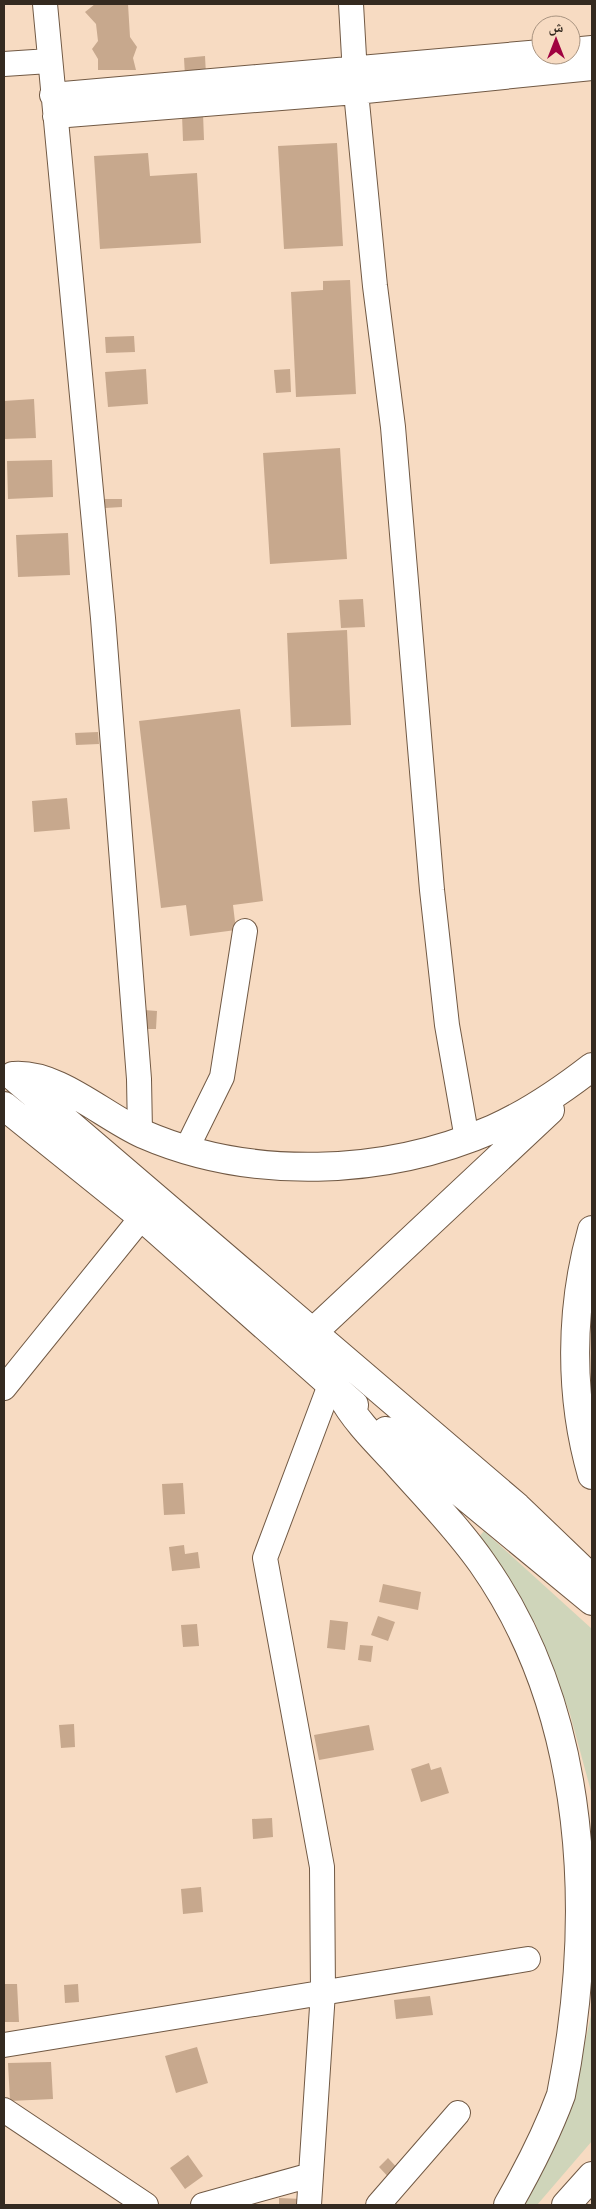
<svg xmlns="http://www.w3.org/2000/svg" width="596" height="2209" font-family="'IBM Plex Serif','Noto Naskh Arabic',serif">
<rect width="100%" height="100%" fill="#f7dbc2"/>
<path fill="#cfd5ba" d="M484 1531 592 1629V1795L570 1714 535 1623 478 1538Z
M592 2011V2141L537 2205H521L572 2100Z"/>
<path fill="#c7a88d" d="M95 4H128L130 37 137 47 133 58 136 70H98V59L92 49 98 41 96 24 85 12Z
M205 56 206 75 185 76 184 58Z
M203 113 204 140 183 141 182 115Z
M337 143 343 246 284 249 278 146Z
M148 153 150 176 197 173 201 243 100 249 94 156Z
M350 280 356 394 296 397 291 292 323 290V281Z
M134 336 135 352 106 353 105 337Z
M146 369 148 404 108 407 105 372Z
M290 369 291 392 276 393 274 370Z
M34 399 36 438 4 439V401Z
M340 448 347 559 270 564 263 453Z
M52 460 53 497 8 499 7 461Z
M105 499H122V507L105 508Z
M68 533 70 575 18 577 16 535Z
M363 599 365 627 341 628 339 600Z
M347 630 351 725 291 727 287 633Z
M240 709 263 901 233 905 236 930 190 936 186 905 161 908 139 721Z
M98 732 99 744 76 745 75 733Z
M67 798 70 829 34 832 32 801Z
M144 1010 157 1011 156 1029H144Z
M183 1483 185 1514 164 1515 162 1484Z
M184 1545 185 1554 198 1552 200 1568 172 1571 169 1547Z
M383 1584 421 1592 418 1610 379 1602Z
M378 1616 395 1622 388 1641 371 1635Z
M330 1620 348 1622 345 1650 327 1648Z
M197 1624 199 1646 183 1647 181 1625Z
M360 1645 373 1646 371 1662 358 1660Z
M74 1724 75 1747 61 1748 59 1725Z
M369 1725 374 1750 319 1760 314 1735Z
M429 1763 431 1770 441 1767 449 1793 421 1802 411 1769Z
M272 1818 273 1837 253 1839 252 1819Z
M201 1887 203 1912 183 1914 181 1889Z
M4 1984H17L19 2022H4Z
M78 1984 79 2002 65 2003 64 1985Z
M430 1996 433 2015 396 2019 394 2000Z
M197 2047 208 2083 176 2093 165 2056Z
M51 2062 53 2099 10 2101 8 2063Z
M188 2155 203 2176 185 2189 170 2168Z
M388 2158 402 2173 393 2182 379 2167Z
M279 2198 302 2199V2205H279Z"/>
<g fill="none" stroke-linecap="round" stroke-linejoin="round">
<defs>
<path id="minor" d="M45 4 103 618 139 1079 140 1132
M351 4 356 92 375 286 393 427 432 890 447 1025 467 1139
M571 50 592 48
M4 64 49 61
M52 95 541 52
M55 116 356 92 592 68
M186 1150 222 1077 245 931
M4 1388 142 1217
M4 2045 528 1959
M4 2110 146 2205
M203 2205 311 2175
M309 2205 323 1992 322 1867 265 1558 330 1385
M378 2205 458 2113"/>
<path id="highway" d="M13 1076 517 1507 592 1579
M14 1076C58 1073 103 1116 143 1134 251 1181 385 1176 493 1129 529 1113 561 1091 592 1067
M4 1106 142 1217 354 1405
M592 1230C570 1308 569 1396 592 1475
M306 1348 312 1333 550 1110
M340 1393C354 1419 374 1439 394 1460 424 1494 456 1526 482 1563 589 1715 596 1919 561 2095 547 2133 528 2170 508 2205
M386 1431 592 1601
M566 2205 592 2176"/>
</defs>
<use href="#minor" stroke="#715944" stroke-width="26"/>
<use href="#highway" stroke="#715944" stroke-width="30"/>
<use href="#minor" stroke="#fff" stroke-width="24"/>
<use href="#highway" stroke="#fff" stroke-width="28"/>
</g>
<rect width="596" height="2209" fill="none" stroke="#342a20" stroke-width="10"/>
<g transform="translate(556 40)"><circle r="24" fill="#f7dbc2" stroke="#a99481"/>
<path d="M0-4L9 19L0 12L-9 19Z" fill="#a00240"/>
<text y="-8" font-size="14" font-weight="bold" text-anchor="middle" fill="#342a20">ش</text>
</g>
</svg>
